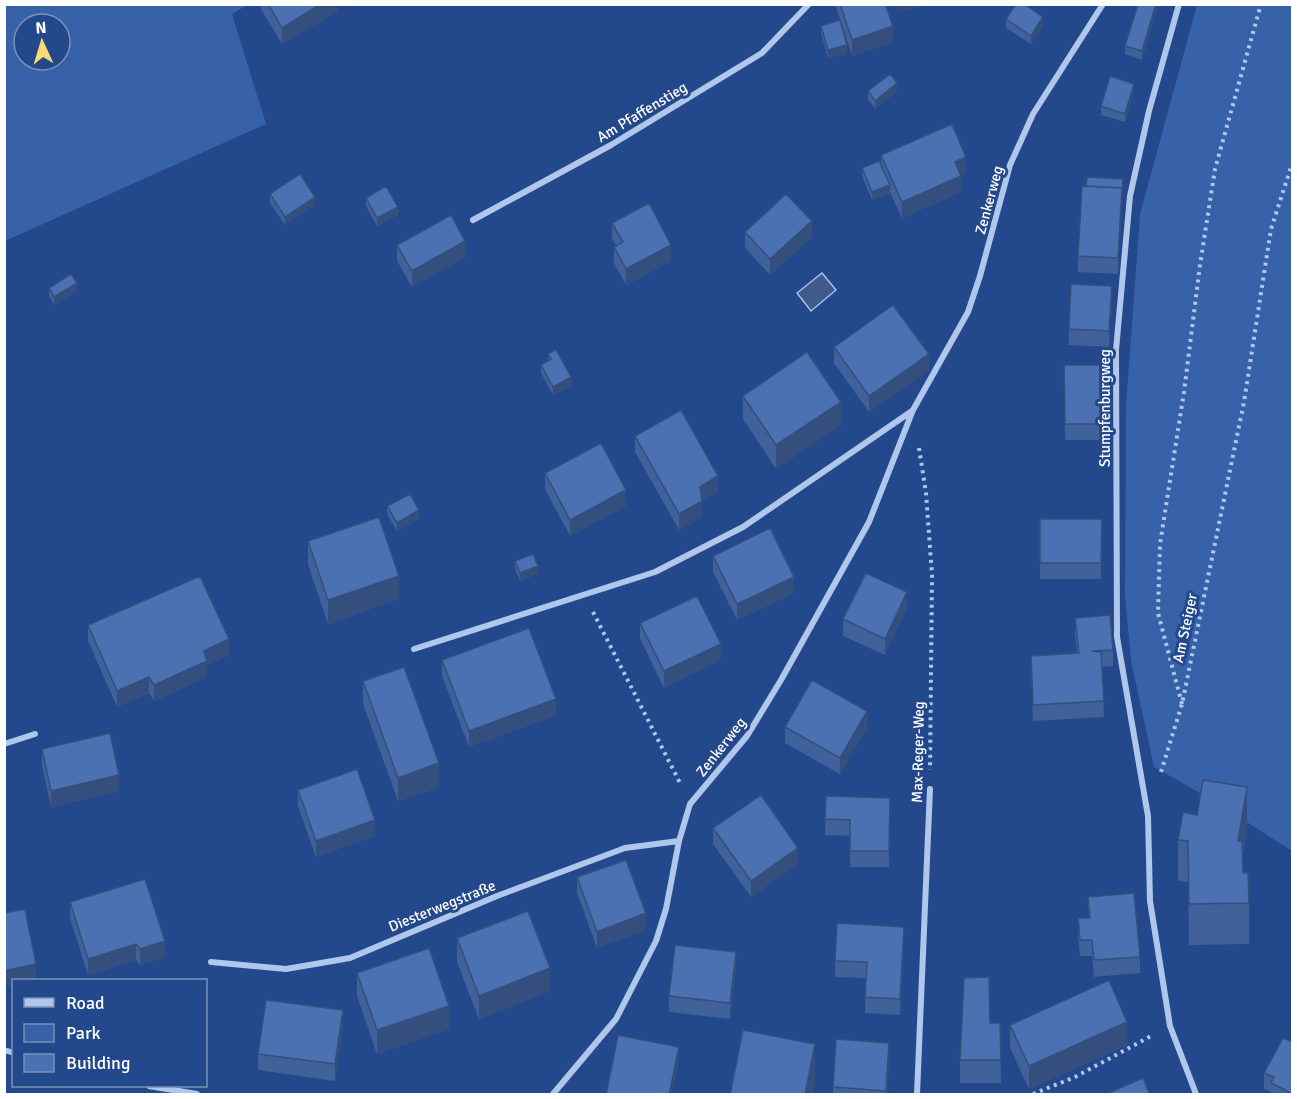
<svg xmlns="http://www.w3.org/2000/svg" width="1297" height="1099" font-family="Signika,sans-serif">
<rect width="100%" height="100%" fill="#23488b"/>
<path fill="#3761a8" fill-rule="evenodd" d="M4 5H247L232 14 266 124 5 241ZM24 24H60V60H24Z
M1197 5H1292V851L1214 801 1154 767 1131 661 1125 597 1126 406 1140 214Z"/>
<path fill="#3f5a8b" stroke="#a4c0ec" stroke-width="1.5" d="M822 273 836 290 811 311 797 293Z"/>
<g fill="none" stroke-linecap="round" stroke-linejoin="round">
<path stroke="#b0c6eb" stroke-width="4" stroke-dasharray="3 4.5" stroke-linecap="butt" d="M919 448 926 493 932 575 930 770
M593 612 681 785
M1182 704 1158 613 1160 544 1184 392 1200 265 1215 169 1261 4
M1161 772 1182 704 1244 402 1271 229 1292 164
M1033 1094 1075 1077 1153 1035"/>
<path stroke="#b0c6eb" stroke-width="6" d="M1179 4 1149 111 1130 196 1116 350 1117 637 1148 816 1150 901 1170 1026 1196 1094
M473 220 611 145 762 53 809 4
M414 649 655 572 743 527 912 411
M4 744 35 734
M211 962 286 969 350 958 497 896 625 848 679 841
M4 1050 14 1053
M149 1086 197 1094
M553 1094 616 1019 656 941 666 909 679 841 690 804 747 736 781 680 869 522 913 410 968 312 980 276 1010 165 1033 114 1103 4
M917 1094 930 789"/>
</g>
<path fill="#406199" d="M261 4H338V11L282 44 261 9Z
M835 4H885L893 42 852 56Z
M1158 4 1142 60 1125 54V46Z
M1006 19 1043 26 1031 44 1006 28Z
M821 26 847 54 828 58 821 34Z
M868 91H897L875 109 868 99Z
M1134 92 1125 122 1101 115V106Z
M881 155 966 173 961 176V192L902 218 890 192V193L872 200 862 176V168L881 164Z
M1123 179 1118 274 1078 272V256L1086 186Z
M270 194 315 205 285 225 270 203Z
M366 198 398 215 377 226 366 206Z
M612 223 671 261 626 285 614 263V247L616 246 612 239Z
M745 232 812 237 770 275 745 248Z
M397 245 465 257 412 287 397 261Z
M49 288 77 291 54 305 49 296Z
M1112 302 1109 347 1069 345V329Z
M834 347 929 370 869 412 834 363Z
M548 354 571 386 553 395 541 373V365L548 361Z
M1064 365H1102V440H1065Z
M743 396 841 425 776 469 743 419Z
M635 436 718 492 702 501V517L679 530 635 452Z
M545 473 626 506 570 536 545 489Z
M387 506 419 519 397 531 387 514Z
M1040 519H1102L1101 579H1040Z
M308 541 399 599 328 624 308 565Z
M713 556 794 593 737 620 713 572Z
M515 561 538 574 520 581 515 569Z
M907 609 885 655 843 636V619Z
M1075 618 1113 650V666L1102 667 1104 717 1033 721 1031 656 1077 653 1075 634Z
M640 623 721 660 664 688 640 639Z
M88 625 229 655 207 665V677L154 701 149 693 117 707 88 641Z
M442 660 556 715 469 747 442 676Z
M363 681 439 787 398 801 363 704Z
M785 727H867L840 774 785 743Z
M42 749 119 791 51 807 42 765Z
M298 790 375 836 316 857 298 806Z
M826 796 890 798 889 867H850V836L825 835Z
M713 828 798 864 751 897 713 844Z
M1247 828 1243 854V873L1249 903V944L1189 945 1188 882 1178 881V840Z
M577 877 646 930 597 948 577 893Z
M1088 897 1140 957V973L1094 977 1092 956H1080L1078 935V918H1089Z
M70 902 165 957 140 965 136 960 88 975 70 918Z
M457 938 550 991 479 1019 457 962Z
M904 943 900 1015 865 1013 866 978 835 977V961Z
M736 968 730 1019 669 1012V996Z
M357 973 449 1029 377 1054 357 996Z
M990 1023H1000L1001 1083H960V1060Z
M1010 1025 1127 1045 1029 1089 1010 1048Z
M343 1026 335 1081 258 1070V1054Z
M1293 1042V1095H1271V1092L1264 1089V1073Z
M889 1059 887 1095H833V1087Z"/>
<path fill="#344f7d" d="M321 4H338V11L282 44V28Z
M897 4H926L897 13Z
M1156 4H1158V6L1142 60V51Z
M1043 17V26L1031 44V36Z
M893 26V42L852 56V40Z
M847 45V54L828 58V50Z
M897 83V91L875 109V101Z
M1134 84V92L1125 122V114Z
M966 157V173L961 176V192L902 218V202L955 162Z
M890 185V193L872 200V192Z
M1122 188H1123L1118 274V258Z
M315 197V205L285 225V217Z
M398 207V215L377 226V218Z
M812 221V237L770 275V259Z
M465 241V257L412 287V271Z
M671 245V261L626 285V269Z
M77 283V291L54 305V297Z
M1112 286V302L1109 347V331Z
M929 354V370L869 412V396Z
M571 377V386L553 395V387Z
M841 402V425L776 469V445Z
M718 476V492L702 501V517L679 530V514L700 487Z
M626 490V506L570 536V520Z
M419 510V519L397 531V523Z
M538 566V574L520 581V573Z
M399 576V599L328 624V600Z
M794 577V593L737 620V604Z
M907 592V609L885 655V639Z
M229 639V655L207 665V677L154 701V685L204 651Z
M721 644V660L664 688V671Z
M149 677V693L117 707V691Z
M556 699V715L469 747V731Z
M867 711V727L840 774V758Z
M439 763V787L398 801V778Z
M119 775V791L51 807V791Z
M1247 787V828L1238 881V841Z
M375 820V836L316 857V841Z
M798 848V864L751 897V881Z
M646 913V930L597 948V932Z
M904 927V943L900 1015V999Z
M165 941V957L140 965V949Z
M136 944V960L88 975V959Z
M736 952V968L730 1019V1003Z
M36 964V980L14 981V985L4 987V971Z
M550 968V991L479 1019V996Z
M449 1006V1029L377 1054V1030Z
M343 1010V1026L335 1081V1064Z
M1127 1022V1045L1029 1089V1066Z
M889 1043V1059L887 1095H886Z
M815 1044V1085L813 1095H805Z
M679 1047V1063L672 1095H669Z"/>
<path fill="#4b71b2" stroke="#344f7d" stroke-width="1.5" d="M268 4H321L282 28Z
M840 4H885L893 26 852 40Z
M1016 4H1024L1043 17 1031 36 1006 19Z
M1138 4H1156L1142 51 1125 46Z
M840 20 847 45 828 50 821 26Z
M890 74 897 83 875 101 868 91Z
M1110 76 1134 84 1125 114 1101 106Z
M952 124 966 157 955 162 961 176 902 202 881 155Z
M879 161 890 185 872 192 862 168Z
M300 174 315 197 285 217 270 194Z
M1087 177 1123 179 1122 196V188L1086 186Z
M386 186 398 207 377 218 366 198Z
M1082 186 1122 188 1118 258 1078 256Z
M786 194 812 221 770 259 745 232Z
M649 203 671 245 626 269 614 247 623 242 612 223Z
M451 215 465 241 412 271 397 245Z
M71 274 77 283 54 297 49 288Z
M1071 284 1112 286 1109 331 1069 329Z
M893 305 929 354 869 396 834 347Z
M556 349 571 377 553 387 541 365 551 359 548 354Z
M807 352 841 402 776 445 743 396Z
M1064 365H1102V424H1065Z
M681 410 718 476 700 487 702 501 679 514 635 436Z
M601 443 626 490 570 520 545 473Z
M410 494 419 510 397 523 387 506Z
M379 517 399 576 328 600 308 541Z
M1040 519H1102L1101 563H1040Z
M770 528 794 577 737 604 713 556Z
M533 554 538 566 520 573 515 561Z
M866 573 907 592 885 639 843 619Z
M200 576 229 639 204 651 207 661 154 685 149 677 117 691 88 625Z
M697 596 721 644 664 671 640 623Z
M1110 615 1113 650 1092 651 1101 652 1104 701 1033 705 1031 656 1079 653 1075 618Z
M529 628 556 699 469 731 442 660Z
M404 667 439 763 398 778 363 681Z
M812 680 867 711 840 758 785 727Z
M110 733 119 775 51 791 42 749Z
M357 769 375 820 316 841 298 790Z
M1203 780 1247 787 1238 841H1242L1243 873H1248L1249 903 1189 904 1188 841 1178 840 1183 812 1197 815Z
M761 795 798 848 751 881 713 828Z
M826 796 890 798 889 851H850V820L825 819Z
M626 860 646 913 597 932 577 877Z
M145 879 165 941 140 949 136 944 88 959 70 902Z
M1134 893 1140 957 1094 960 1092 940H1080L1078 918H1090L1088 897Z
M25 909 36 964 4 971V913Z
M528 911 550 968 479 996 457 938Z
M837 923 904 927 900 999 865 997 867 962 835 961Z
M675 945 736 952 730 1003 669 996Z
M429 948 449 1006 377 1030 357 973Z
M989 977 990 1023H1000L1001 1060H960L964 978Z
M1109 980 1127 1022 1029 1066 1010 1025Z
M266 1000 343 1010 335 1064 258 1054Z
M743 1030 815 1044 805 1095H730Z
M618 1035 679 1047 669 1095H606Z
M1283 1038 1293 1042V1094L1271 1083 1274 1077 1264 1073Z
M836 1039 889 1043 886 1091 833 1087Z
M1143 1078 1150 1095H1104Z"/>
<g text-anchor="middle" stroke-width="6" stroke-linejoin="round" paint-order="stroke">
<g font-size="15" fill="#fff" stroke="#23488b">
<text transform="translate(642 112) rotate(-31)" y="5">Am Pfaffenstieg</text>
<text transform="translate(989 200) rotate(-75)" y="5">Zenkerweg</text>
<text transform="translate(1105 408) rotate(-90)" y="5">Stumpfenburgweg</text>
<text transform="translate(1185 628) rotate(-78)" y="5">Am Steiger</text>
<text transform="translate(721 747) rotate(-52)" y="5">Zenkerweg</text>
<text transform="translate(918 752) rotate(-89)" y="5">Max-Reger-Weg</text>
<text transform="translate(442 906) rotate(-22)" y="5">Diesterwegstraße</text>
</g>
</g>
<rect width="1297" height="1099" fill="none" stroke="#ffffff" stroke-width="12"/>
<rect x="12" y="979" width="195" height="108" fill="#23488b" stroke="#7b91b9" stroke-width="1.5"/>
<rect x="24" y="998" width="30" height="9" fill="#b0c6eb" stroke="#7b91b9" stroke-width="1.5"/>
<text x="66" y="1009" font-size="18" fill="#ffffff">Road</text>
<rect x="24" y="1024" width="30" height="18" fill="#3761a8" stroke="#7b91b9" stroke-width="1.5"/>
<text x="66" y="1039" font-size="18" fill="#ffffff">Park</text>
<rect x="24" y="1054" width="30" height="18" fill="#4b71b2" stroke="#7b91b9" stroke-width="1.5"/>
<text x="66" y="1069" font-size="18" fill="#ffffff">Building</text>
<g transform="translate(42 42) rotate(356)"><circle r="28" fill="#23488b" stroke="#7b91b9" stroke-width="1.5"/>
<path d="M0-4.5L10 22L0 15L-10 22Z" fill="#f6da73"/>
<text y="-9" font-size="16" font-weight="bold" text-anchor="middle" fill="#ffffff">N</text>
</g>
</svg>
